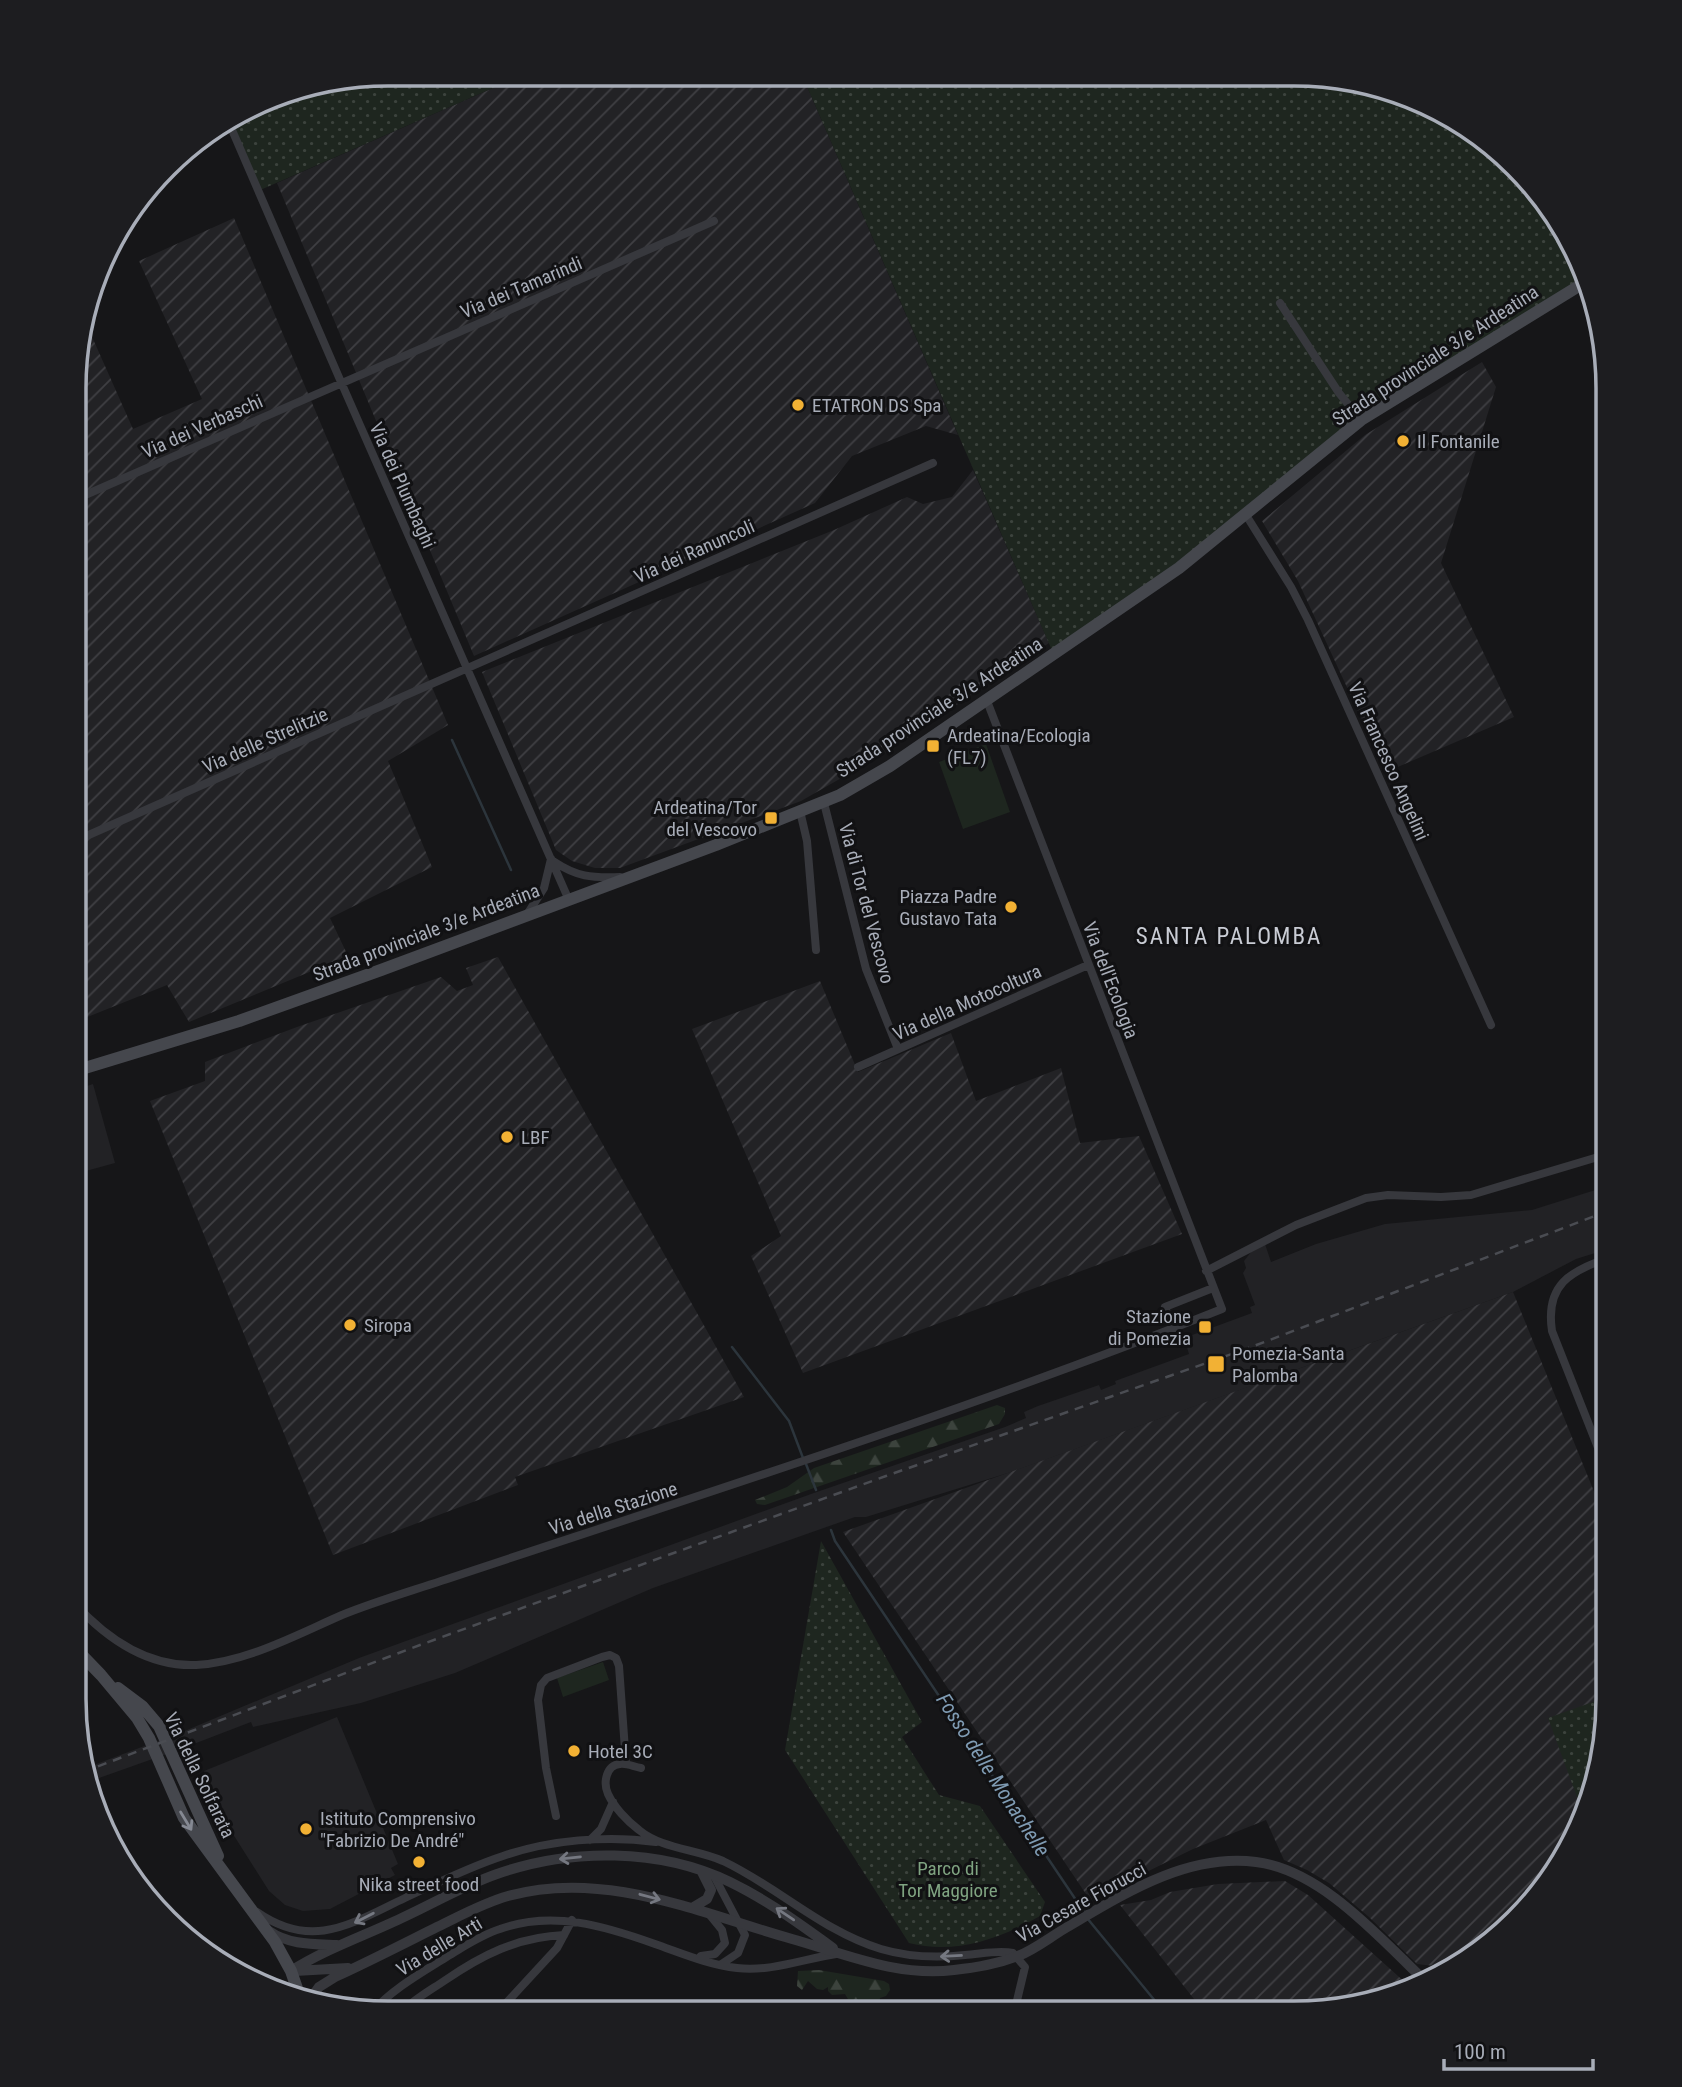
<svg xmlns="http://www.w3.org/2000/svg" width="1682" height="2087" font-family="'Roboto Condensed',sans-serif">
<defs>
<pattern id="industrial-furrows" width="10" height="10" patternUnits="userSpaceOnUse" patternTransform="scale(1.75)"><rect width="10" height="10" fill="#222225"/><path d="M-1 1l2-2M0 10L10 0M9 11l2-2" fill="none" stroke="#3f3f43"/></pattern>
<pattern id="grass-dots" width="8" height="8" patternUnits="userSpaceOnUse" patternTransform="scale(1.75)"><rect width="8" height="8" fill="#1e261f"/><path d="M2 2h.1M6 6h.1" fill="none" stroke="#3c433d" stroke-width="1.8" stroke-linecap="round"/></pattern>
<pattern id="forest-firs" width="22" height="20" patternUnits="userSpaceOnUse" patternTransform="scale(1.75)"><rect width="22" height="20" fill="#1e261f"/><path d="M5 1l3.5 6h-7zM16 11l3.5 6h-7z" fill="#3c433d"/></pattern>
</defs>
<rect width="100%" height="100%" fill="#161618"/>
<path fill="#222225" d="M93 1084 115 1163 75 1174V1090Z
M1608 1186V1249L1576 1259 1513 1292 1008 1473 866 1517H855L653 1588 455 1673 361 1703 253 1727 251 1722 178 1750 85 1783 84 1780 83 1769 187 1730 359 1658 811 1494 1005 1427 1026 1418 1024 1412 1038 1406 1099 1385 1101 1390 1116 1384 1115 1381 1189 1354 1184 1338 1252 1313 1250 1307 1255 1305 1243 1273 1246 1268 1244 1261 1251 1252 1265 1244 1271 1262 1316 1244 1385 1224 1532 1210Z
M337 1717 398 1864 391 1868 395 1875 330 1909 303 1911 285 1905 269 1891 207 1793 204 1771Z"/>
<path fill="url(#industrial-furrows)" d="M525 74 802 75 958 435 926 426 852 456 815 503 474 656 277 183Z
M234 218 448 725 388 761 432 867 330 918 348 956 189 1022 167 985 75 1022 76 346 85 321 133 429 202 399 139 261Z
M1482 362 1496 387 1441 563 1514 717 1386 772 1298 581 1262 521 1365 435Z
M973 470 1049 643 880 756 801 801 620 868H595L572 861 556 850 482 672 834 530 907 497 923 504 952 497Z
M498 957 744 1397 515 1477 518 1485 333 1555 150 1101 205 1081V1062L297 1027 441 977 457 991 473 985 466 968Z
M820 981 858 1072 951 1033 976 1101 1061 1068 1080 1143 1139 1136 1182 1234 803 1373 751 1256 781 1236 692 1029Z
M1513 1292 1608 1526V1720L1592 1801 1556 1873 1452 1971V1968L1417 1964 1369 1917 1329 1883 1307 1870 1284 1860 1266 1820 1193 1849 1090 1900 843 1532Z
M1285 1881 1308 1895 1408 1985 1314 2013H1205L1120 1905 1151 1900 1170 1892 1218 1884Z"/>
<path fill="url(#grass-dots)" d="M388 74H525L258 191 229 123 286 90Z
M802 75 1336 76 1469 127 1567 231 1587 281 1406 391 1246 515 1054 655Z
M821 1541 922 1722 902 1737 939 1795 980 1806 1045 1902 1040 1916C999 1939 955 1955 909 1943L785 1750Z
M1607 1697C1611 1725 1597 1790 1584 1816L1548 1718Z"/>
<path fill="url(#forest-firs)" d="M997 1405 1005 1408V1414L999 1424 765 1505 757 1504 755 1500 787 1487 814 1468Z
M819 1970 884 1981 889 1984 890 1990 886 1996 880 1998 879 2002 874 2003 870 2001 863 2003 861 2013H855L851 2004V2008L846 2011 841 2009V2003L848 1999 845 1994 832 1995 828 1991V1987L823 1990 817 1989 808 1981 802 1990 797 1986 798 1971Z"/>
<path fill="#1e261f" d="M986 744 1010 812 963 829 939 762Z
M603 1662 609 1680 563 1697 557 1678Z"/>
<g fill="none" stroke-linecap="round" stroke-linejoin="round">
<path stroke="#2c353c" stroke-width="2.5" d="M452 740 511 870
M732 1347 789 1421 803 1458
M806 1464 816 1490
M831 1530 835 1541 1084 1912
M1087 1918 1165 2013"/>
<path stroke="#37383d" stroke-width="8" d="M229 123 341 382 568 898
M1280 303 1339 393 1361 420
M76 499 714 221
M1246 515 1291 587 1308 620 1491 1025
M824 803 866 969 898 1049
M800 811 807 841 816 950
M75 841 933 463
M553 861C577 877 591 878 620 877
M528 913 544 888 551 859
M858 1067 1088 965
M1206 1271 1296 1225 1366 1198 1388 1195 1441 1197 1471 1195 1608 1154
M1173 1329 1165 1307 1213 1288
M1608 1473 1552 1331C1545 1285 1570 1271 1608 1258
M74 1603C106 1638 147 1667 196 1665 247 1662 296 1635 342 1615 374 1602 408 1592 441 1581 703 1494 966 1411 1222 1309L987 701
M641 1768C634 1767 627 1763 620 1764 606 1765 603 1783 608 1794 614 1807 627 1821 639 1830 662 1849 696 1849 723 1861 778 1887 822 1931 881 1949 908 1957 937 1958 965 1955 981 1954 998 1950 1013 1953L1025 1967 1014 2013
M556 1816 546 1768 538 1700 541 1685 547 1678 602 1657 610 1655 616 1658 619 1666 626 1764
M590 1840 601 1829 613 1802
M714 1876 745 1935 738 1953 720 1965
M257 1912C313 1951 352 1923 405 1898 437 1883 469 1867 503 1856 549 1840 607 1835 656 1842
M701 1956 715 1954 725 1943 722 1930 709 1914
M371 2013C392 1989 421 1973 448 1956 465 1946 481 1935 500 1929 552 1910 605 1926 655 1944 681 1953 709 1965 737 1968 770 1972 804 1959 836 1954
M400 2013C413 2000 429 1991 444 1981 482 1955 517 1937 564 1935
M497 2013 557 1948 572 1920"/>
<path stroke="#37383d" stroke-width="10" d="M692 1908 707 1899 711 1890 702 1872
M269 1931C289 1945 313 1944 337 1945
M291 1971C327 1948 367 1935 406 1916 436 1902 465 1885 497 1874 570 1848 660 1848 730 1882 767 1900 800 1924 833 1948
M295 1971 348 1968
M309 2001 319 1987 335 1977C370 1961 403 1944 437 1927 460 1916 483 1903 508 1896 604 1869 700 1913 792 1939 845 1954 897 1977 954 1970 974 1968 998 1964 1018 1956 1034 1950 1049 1938 1064 1929 1122 1895 1186 1853 1256 1862 1321 1870 1379 1937 1424 1980"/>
<path stroke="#45474d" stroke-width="12" d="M75 1071 239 1021 381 970 716 845 840 795 890 766 1179 568 1361 420 1587 281
M74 1647 101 1675 137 1718 149 1738 184 1818 275 1942 291 1971 301 2000
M118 1688 142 1706 159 1726 218 1856"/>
<path stroke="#4a4c52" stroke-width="2.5" stroke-dasharray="9 7" stroke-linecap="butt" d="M83 1772 420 1645 886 1476 1246 1349 1608 1211"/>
</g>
<defs><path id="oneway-shaft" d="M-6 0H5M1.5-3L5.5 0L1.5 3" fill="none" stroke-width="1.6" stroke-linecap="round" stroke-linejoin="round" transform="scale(1.75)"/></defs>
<use stroke="#858993" href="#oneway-shaft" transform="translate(186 1821) rotate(59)"/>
<g stroke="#757881">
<use href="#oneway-shaft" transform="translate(570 1858) rotate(174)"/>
<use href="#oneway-shaft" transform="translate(650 1897) rotate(15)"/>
<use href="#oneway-shaft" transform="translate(785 1914) rotate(-146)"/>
<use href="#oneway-shaft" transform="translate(364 1918) rotate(153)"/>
<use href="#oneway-shaft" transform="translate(951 1956) rotate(177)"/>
</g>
<g fill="#f2b134" stroke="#111113" stroke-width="2.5">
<circle cx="798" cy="405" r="7"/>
<circle cx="1403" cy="441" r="7"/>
<rect x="926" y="739" width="14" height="14" rx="3.5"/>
<rect x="764" y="811" width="14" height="14" rx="3.5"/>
<circle cx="1011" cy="907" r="7"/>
<circle cx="507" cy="1137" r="7"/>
<circle cx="350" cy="1325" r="7"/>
<rect x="1198" y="1320" width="14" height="14" rx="3.5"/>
<rect x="1207" y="1355" width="18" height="18" rx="3.5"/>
<circle cx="574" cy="1751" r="7"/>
<circle cx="306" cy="1829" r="7"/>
<circle cx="419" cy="1862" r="7"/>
</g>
<g text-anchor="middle" stroke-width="6" stroke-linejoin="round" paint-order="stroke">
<g font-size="19" fill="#a8adb8" stroke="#111113">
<text transform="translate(521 287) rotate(-23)" y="7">Via dei Tamarindi</text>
<text transform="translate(1435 355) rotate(-33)" y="7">Strada provinciale 3/e Ardeatina</text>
<text transform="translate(202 426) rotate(-24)" y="7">Via dei Verbaschi</text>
<text transform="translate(403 485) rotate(66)" y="7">Via dei Plumbaghi</text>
<text transform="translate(694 551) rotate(-24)" y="7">Via dei Ranuncoli</text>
<text transform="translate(939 707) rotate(-33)" y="7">Strada provinciale 3/e Ardeatina</text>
<text transform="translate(265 740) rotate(-24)" y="7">Via delle Strelitzie</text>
<text transform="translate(1389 761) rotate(66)" y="7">Via Francesco Angelini</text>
<text transform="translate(867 903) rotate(75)" y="7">Via di Tor del Vescovo</text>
<text transform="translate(426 932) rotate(-21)" y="7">Strada provinciale 3/e Ardeatina</text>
<text transform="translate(1111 980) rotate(69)" y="7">Via dell'Ecologia</text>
<text transform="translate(967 1002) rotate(-24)" y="7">Via della Motocoltura</text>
<text transform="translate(613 1508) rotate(-18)" y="7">Via della Stazione</text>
<text transform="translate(200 1775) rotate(64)" y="7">Via della Solfarata</text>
<text transform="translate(1081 1902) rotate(-29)" y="7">Via Cesare Fiorucci</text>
<text transform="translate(439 1946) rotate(-31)" y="7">Via delle Arti</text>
</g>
<g font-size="19" fill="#a8adb8" stroke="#111113" text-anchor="start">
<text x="812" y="412">ETATRON DS Spa</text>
<text x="1417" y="448">Il Fontanile</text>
<text x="947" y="742">Ardeatina/Ecologia<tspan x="947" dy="22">(FL7)</tspan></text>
<text x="757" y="814" text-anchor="end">Ardeatina/Tor<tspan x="757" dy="22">del Vescovo</tspan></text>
<text x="997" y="903" text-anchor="end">Piazza Padre<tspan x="997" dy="22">Gustavo Tata</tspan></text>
<text x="521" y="1144">LBF</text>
<text x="1191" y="1323" text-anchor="end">Stazione<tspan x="1191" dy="22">di Pomezia</tspan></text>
<text x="364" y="1332">Siropa</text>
<text x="1232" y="1360">Pomezia-Santa<tspan x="1232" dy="22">Palomba</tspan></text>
<text x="588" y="1758">Hotel 3C</text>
<text x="320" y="1825">Istituto Comprensivo<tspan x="320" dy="22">"Fabrizio De André"</tspan></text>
<text x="419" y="1891" text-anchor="middle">Nika street food</text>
</g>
<g font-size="19" fill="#7fa381" stroke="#111113">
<text x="948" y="1875">Parco di<tspan x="948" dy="22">Tor Maggiore</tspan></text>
</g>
<g font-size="21" font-style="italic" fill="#7f9bb3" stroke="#111113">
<text transform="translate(993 1775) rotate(57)" y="7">Fosso delle Monachelle</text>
</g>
<g font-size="23" letter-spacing="2" fill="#c9ccd4" stroke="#111113">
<text x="1229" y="944">SANTA PALOMBA</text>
</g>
</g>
<path d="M0 0H1682V2087H0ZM388 86H1294A302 302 0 0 1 1596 388V1699A302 302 0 0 1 1294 2001H388A302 302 0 0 1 86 1699V388A302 302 0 0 1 388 86Z" fill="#1d1d20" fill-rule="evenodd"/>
<path fill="none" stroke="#a8adb8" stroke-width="3.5" d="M388 86H1294A302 302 0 0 1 1596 388V1699A302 302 0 0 1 1294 2001H388A302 302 0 0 1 86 1699V388A302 302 0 0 1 388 86Z"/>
<path d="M1444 2059v10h149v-10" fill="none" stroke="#a8adb8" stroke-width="3.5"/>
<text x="1454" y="2059" font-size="21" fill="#a8adb8" stroke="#111113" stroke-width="5" paint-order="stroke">100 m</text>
</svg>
